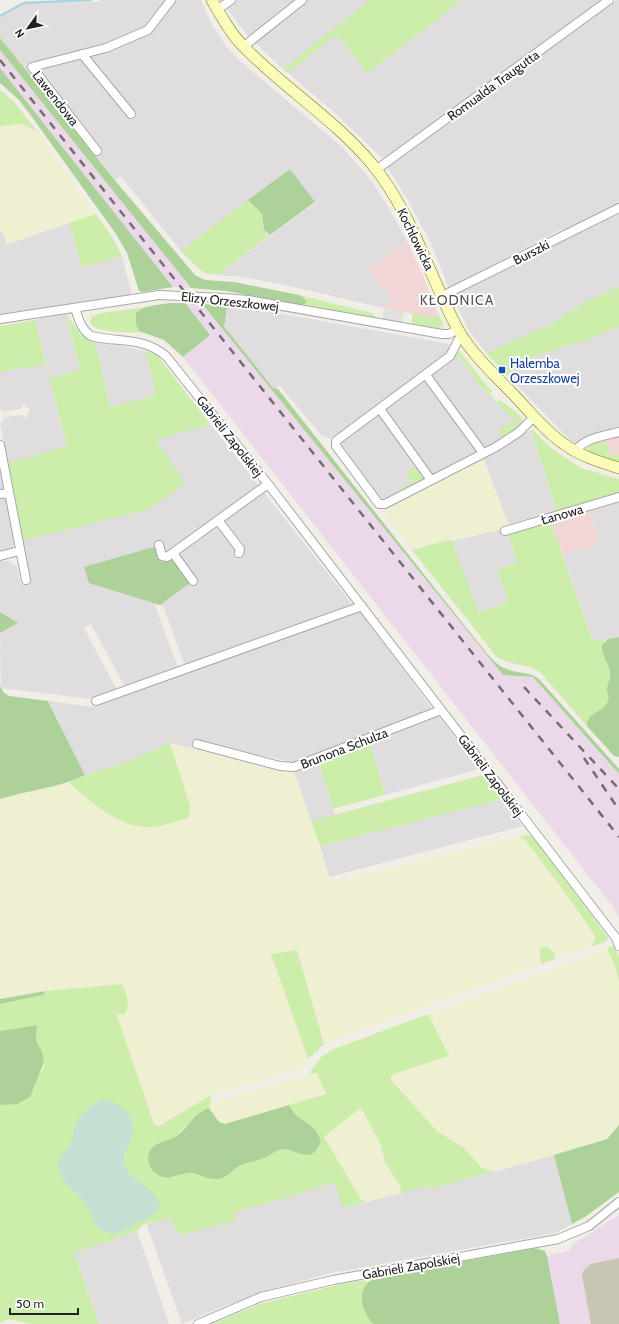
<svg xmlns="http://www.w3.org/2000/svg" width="619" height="1324" font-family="Cabin,sans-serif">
<rect width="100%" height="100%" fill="#f1ede7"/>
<path fill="#dfddde" d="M102 0H201L211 23 226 46 240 61 343 148 371 180 390 210 407 241 369 269 393 300 383 308 290 286 243 277 217 275 315 203 290 169 181 251 121 176 115 180 0 38V17L25 4 98 2Z
M223 0H371L283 69 249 37 228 10Z
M462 0H601L387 157 382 158 334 112 288 73 336 34 368 73Z
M617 0H619V204L564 232 562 229 478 272 479 275 449 289 432 245 405 195 387 167Z
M619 211V286L585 302 555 322 486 353 468 329 452 294Z
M69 223 82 267 122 256 131 292 128 296 0 314V231L2 230 7 244Z
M227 306 250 308 449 344 450 349 447 355 334 437 329 438 322 436 280 386 273 389 223 325 225 323Z
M66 313 80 370 49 378 67 447 8 463 0 424 5 417 21 415 26 418 30 410 24 404 20 409 4 412 0 409V372L46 364 35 320Z
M619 326V430L573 443 507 375 538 355 590 339Z
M95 340 145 351 156 395 110 407Z
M459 356 478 383 507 414 524 423 507 438 382 503 338 444Z
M210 424 351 603 349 607 185 666 163 606 154 603 178 668 125 687 91 624 84 628 117 690 91 699 1 688 0 633 18 623 0 612V561H10L16 566 21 584 31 582 22 541 150 509 155 440Z
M531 430 557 511 508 524 483 457Z
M0 462 15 543 11 551 0 553Z
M619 499V637L595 641 591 637 563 556 598 543 589 508Z
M503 529 507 532 517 562 497 570 508 601 478 613 452 541Z
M360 611 432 709 296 763 196 741 194 749 170 743 125 763 85 775 49 701 94 707Z
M439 716 479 769 385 795 370 743Z
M319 763 335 815 311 821 294 771Z
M503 799 522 826 329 877 320 846Z
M554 1155 572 1224 555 1233 325 1274 226 1305 182 1324 147 1225 169 1217 181 1235 236 1221 234 1212 276 1201 335 1182 343 1208 429 1186 431 1189Z
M137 1231 169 1324H99L74 1253Z"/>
<path fill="#f2d6d6" d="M407 241 422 273 438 314 433 318 383 308 393 300 369 269Z
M619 435V454L611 457 605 439Z
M589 508 598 543 563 556 550 520Z"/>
<path fill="#ebd8e8" d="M0 50 191 288 173 287 0 68Z
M185 303 203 305 503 675 533 677 619 774V917L613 907 183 357 210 335Z
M619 1215V1324H560L547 1256 569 1251 573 1244Z"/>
<path fill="#c7c6b2" d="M619 1258V1324H591L582 1275 584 1270 591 1264Z"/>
<path fill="#eff0d2" d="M23 124 38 132 96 214 7 244 2 230 0 231V126Z
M483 457 508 524 503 529 452 541 448 540 412 550 381 511Z
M170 743 287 773 294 771 331 882 520 836 527 842 566 894 596 937 594 943 591 947 555 959 553 952 539 955 541 964 324 1044 297 950 272 954 308 1059 305 1067 210 1096 158 1126 154 1124 116 1013 128 1003 123 984 46 991 0 999V799L25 791 69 783 97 805 113 816 133 824 145 828 189 818 190 806Z
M607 949 614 963 619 982V1125L607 1139 554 1155 495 1171H487L482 1168 464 1148 437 1131 392 1081 390 1077 394 1074 449 1056 428 1014Z
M314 1072H317L326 1091V1094L324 1095 225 1124 219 1122 209 1108 211 1103Z
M359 1109H361L364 1113 381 1145 385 1162 400 1186 401 1193 365 1202 362 1201 324 1141 325 1134Z"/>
<path fill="#cdedab" d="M370 0H462L368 73 336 34 288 73 283 69Z
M0 90 13 101 38 132 23 124 0 126Z
M248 200 262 214 263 226 266 234 270 235 217 275 205 273 199 269 181 251Z
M96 214 112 237 122 256 82 267 69 223Z
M619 286V326L590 339 538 355 507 375 486 353 555 322 585 302Z
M299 295 372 313 376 317 372 319 301 305 304 304V298Z
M147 307 136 317 140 331 146 333C134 332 94 334 90 322L92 316 101 313Z
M66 313 80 334 95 340 110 407 156 395 145 351 157 355 210 424 156 440 185 483 150 509 22 541 8 463 67 446 49 378 80 370Z
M412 313 433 318 438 314 444 325 440 328 443 329 415 326 412 322Z
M35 320 46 364 0 372V326Z
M459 351C471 364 480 379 492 391L490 394 497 402 500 400C507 407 523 414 524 423L507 414 478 383 459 356 451 362Z
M514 420 522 424 503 439 498 431Z
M532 429 551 448 581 468 619 479V494L557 511 531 430Z
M605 439 611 457 619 454V462L587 452 586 449 591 443Z
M415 467 423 478V481L402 491 400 489 412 481 406 473Z
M550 520 591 637 595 641 608 639 604 641 606 662 611 677 607 688 609 700 605 707 592 715 587 726 541 673C528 663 510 666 496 656L412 550 448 540 452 541 479 613 508 601 497 570 517 562 507 532Z
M170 743 190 806 189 818C176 821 157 829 144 827 117 825 88 800 69 783L85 775 125 763Z
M370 743 385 795 333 809 319 763Z
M483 775 503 799 320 846 311 821Z
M528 835 535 838 608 938 607 941 591 947 596 937 566 894 527 842 520 836Z
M610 946 615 948 619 957V982L614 963 607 949Z
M548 947 553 952 555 959 541 964 539 951 541 948Z
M297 950 324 1044 308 1059 271 954Z
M123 984C126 994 132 1006 124 1015L116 1013 154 1124 159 1126 210 1096 211 1101 209 1108 198 1114 174 1138 153 1148 149 1154 148 1161 172 1178 186 1173 198 1174 206 1177 232 1172 241 1165 280 1150H288L302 1155 309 1154 316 1149 321 1141C313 1118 299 1125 289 1105L326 1094 317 1073 309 1074 321 1057 334 1049 428 1014 449 1056 394 1074 390 1077 392 1081 437 1131 464 1148 482 1168 495 1171 431 1189 429 1186 401 1193 400 1186 385 1162 381 1145 364 1113 361 1109H359L324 1137 360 1198 365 1202 342 1208 335 1182 276 1201 234 1212 236 1221 181 1235 169 1218 142 1225 137 1231 74 1253 99 1324H33L8 1319 0 1323V1104H17L33 1091 34 1083 44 1067V1062L36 1040 37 1025 0 1031V1004L43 995 46 991Z
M374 1278C355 1289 361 1310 373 1324H212L260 1304 333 1286Z"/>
<path fill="#acd29a" d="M0 38 118 184 195 275 205 280 234 282 299 295 304 298 307 303 301 305 226 291 191 288 0 50Z
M0 68 173 287 142 292 139 291 127 253 116 234 32 117 19 100 0 83Z
M290 169 315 202 270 235 264 230 262 214 248 200Z
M170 303H185L210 335 183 357 164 340 139 331 136 324V313C144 305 159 305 170 303Z
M204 304 227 306 225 323 223 325 273 388 278 389C347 476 415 564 485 651 491 658 497 666 507 669 518 674 529 671 539 679L619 769V774L533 677 503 675 203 305Z
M154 547 161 562H166L172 558 190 583 160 605 89 583 84 567Z
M0 612 18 623 0 633Z
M619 637V757L614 756 587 726C586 712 604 713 608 701 610 698 607 693 607 689 607 684 611 679 610 674 609 664 602 656 602 645L608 639Z
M0 686 4 693 9 696 48 701 85 775C59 788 28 790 0 799Z
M46 991 43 995 0 1004V999Z
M37 1025 36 1040 42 1052 44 1062 30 1097 17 1104 2 1105 0 1104V1031Z
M289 1105C299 1125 313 1118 321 1141 310 1169 295 1146 280 1150 274 1151 270 1156 264 1158 256 1161 249 1162 241 1165 233 1169 227 1178 218 1179 208 1180 200 1174 191 1173 182 1172 174 1179 164 1177 151 1176 142 1157 153 1147 160 1141 170 1141 178 1135 189 1126 194 1113 209 1108L219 1122 225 1124Z
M619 1125V1192L585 1217 572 1224 554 1155 607 1139Z
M536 1248 545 1251 547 1256 560 1324H373C361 1310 355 1289 374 1278Z"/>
<path fill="#c3e0d2" d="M101 1100C117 1099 135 1113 133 1132 132 1144 120 1152 125 1166 131 1185 188 1200 141 1221 133 1225 126 1231 117 1233 111 1234 107 1233 102 1230 93 1223 90 1212 84 1202 77 1190 61 1184 59 1169 57 1157 67 1152 71 1142 73 1138 73 1133 74 1128 78 1116 90 1105 101 1100Z"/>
<path fill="#e1e1e1" d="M384 308 404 312 402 323 382 319Z"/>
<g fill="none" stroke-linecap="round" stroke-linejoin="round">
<path stroke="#a6d5e0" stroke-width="2.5" d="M0 16 24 3 91 0"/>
<defs>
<path id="street" d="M217 10 231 0
M243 47 302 0
M82 54 131 114
M97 151 32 67 106 48 148 30 171 0
M376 170 609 0
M442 296 619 208
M223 298 248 300 442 334H449L458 329
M75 308C79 320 81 329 91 336 119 343 142 336 166 356L268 484 616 938 619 946
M0 319 159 295
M461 335 450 356 336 441V446L379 504H385L496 447 519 432 534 417
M426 375 483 453
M380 409 431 480
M0 445 26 580
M575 451C585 438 603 436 619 432
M0 494 9 493
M218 520 240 549 239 553
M505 531 619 497
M159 545 162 556 167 557 268 484
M173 553 193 581
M0 556 19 551
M96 701 362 606
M197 744 280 766 294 767 441 710
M198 1324 261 1297 333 1280 558 1239 589 1226 619 1202"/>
<path id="secondary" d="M212 0C221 16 231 34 244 47 284 88 334 119 371 163 411 211 427 270 455 324 469 352 493 373 514 395 530 412 545 431 564 444 580 456 600 462 619 468"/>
</defs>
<use href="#street" stroke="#a8a8a8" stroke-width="10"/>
<use href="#secondary" stroke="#757f00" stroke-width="12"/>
<use href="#street" stroke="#fff" stroke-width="8"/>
<use href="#secondary" stroke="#fbfcba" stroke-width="11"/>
<path stroke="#6f6f6f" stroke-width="2.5" stroke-dasharray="8 8" stroke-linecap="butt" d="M0 60 619 837
M524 687 619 789
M584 758 619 810"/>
<defs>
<path id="street-bridge" d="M159 295 223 298"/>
</defs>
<use href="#street-bridge" stroke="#a8a8a8" stroke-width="10" stroke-linecap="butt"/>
<use href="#street-bridge" stroke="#fff" stroke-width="8"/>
</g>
<rect fill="#1a4fb4" stroke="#fff" stroke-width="1.5" x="498" y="366" width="8" height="8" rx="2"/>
<g text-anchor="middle" stroke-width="4" stroke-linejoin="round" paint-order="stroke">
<g font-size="13" fill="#212121" stroke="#fff">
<text transform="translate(493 85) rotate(-36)" y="5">Romualda Traugutta</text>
<text transform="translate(56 98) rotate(52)" y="5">Lawendowa</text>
<text transform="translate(416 239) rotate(64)" y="5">Kochłowicka</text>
<text transform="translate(531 252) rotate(-27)" y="5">Burszki</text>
<text transform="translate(230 301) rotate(6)" y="5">Elizy Orzeszkowej</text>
<text transform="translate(230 436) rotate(52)" y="5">Gabrieli Zapolskiej</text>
<text transform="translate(562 514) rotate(-16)" y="5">Łanowa</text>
<text transform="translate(344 748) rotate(-21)" y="5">Brunona Schulza</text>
<text transform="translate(491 775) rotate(53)" y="5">Gabrieli Zapolskiej</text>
<text transform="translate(411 1266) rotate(-10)" y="5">Gabrieli Zapolskiej</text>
</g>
<g font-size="13" fill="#164399" stroke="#fff" text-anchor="start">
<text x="510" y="368">Halemba<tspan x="510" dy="15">Orzeszkowej</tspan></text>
</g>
<g font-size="14" letter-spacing="1" fill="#545454" stroke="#fff">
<text x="457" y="305">KŁODNICA</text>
</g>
</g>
<g transform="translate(28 28) rotate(237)" stroke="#ffffff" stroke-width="3" paint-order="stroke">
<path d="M0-3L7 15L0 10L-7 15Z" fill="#212121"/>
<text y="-6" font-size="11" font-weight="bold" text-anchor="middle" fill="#212121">N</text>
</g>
<path d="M10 1308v6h68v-6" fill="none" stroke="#212121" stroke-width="2"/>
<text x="16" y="1308" font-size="12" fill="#212121" stroke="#ffffff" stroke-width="3" paint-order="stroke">50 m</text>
</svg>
